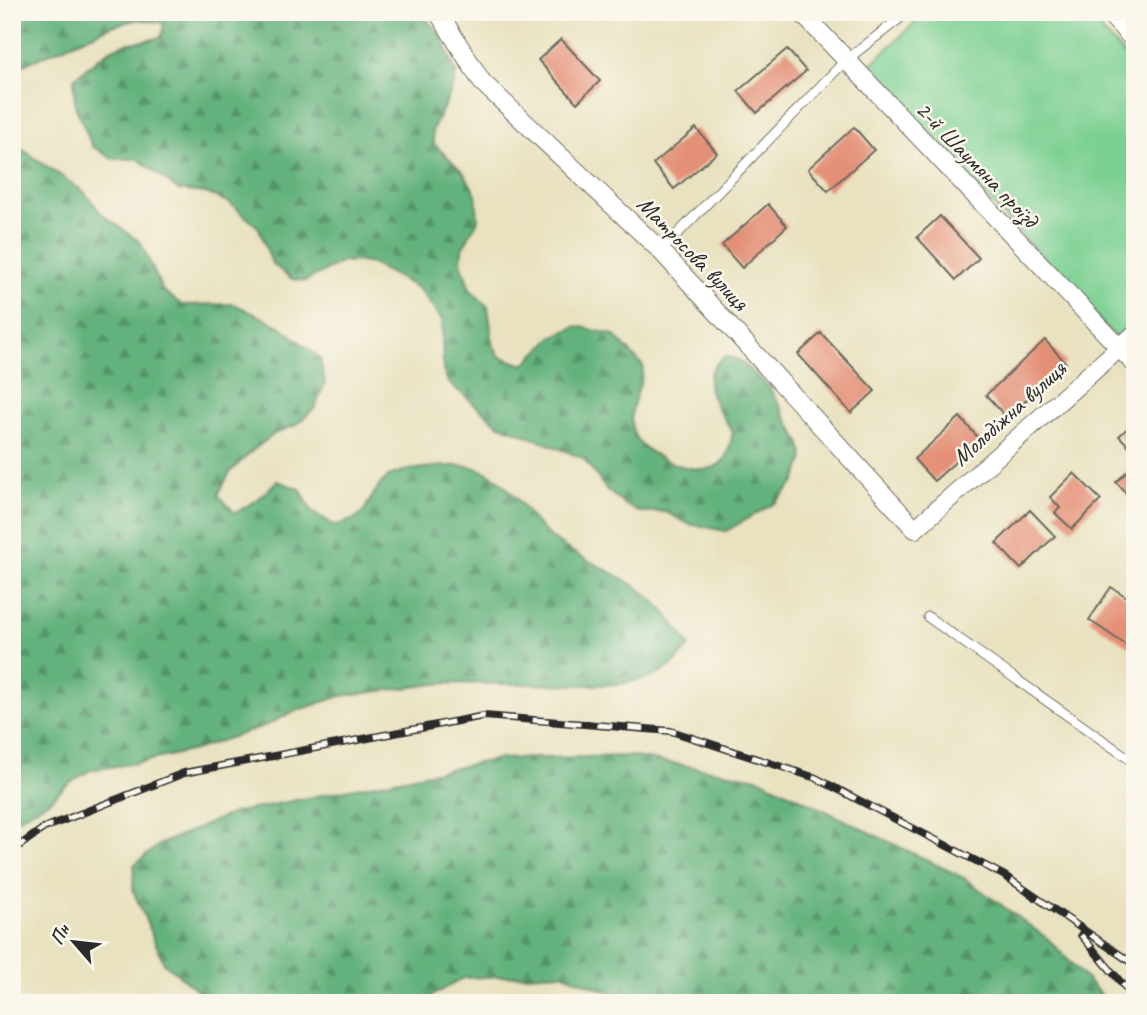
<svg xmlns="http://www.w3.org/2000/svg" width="1147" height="1015" font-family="Caveat,sans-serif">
<defs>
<pattern id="forest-firs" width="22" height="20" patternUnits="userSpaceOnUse" patternTransform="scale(1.75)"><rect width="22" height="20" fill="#64b27d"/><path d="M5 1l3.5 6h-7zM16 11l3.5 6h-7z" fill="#539167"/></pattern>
</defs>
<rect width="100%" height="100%" fill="#fbf7ec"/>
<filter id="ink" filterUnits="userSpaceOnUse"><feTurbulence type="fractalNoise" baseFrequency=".0143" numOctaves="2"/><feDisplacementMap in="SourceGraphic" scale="14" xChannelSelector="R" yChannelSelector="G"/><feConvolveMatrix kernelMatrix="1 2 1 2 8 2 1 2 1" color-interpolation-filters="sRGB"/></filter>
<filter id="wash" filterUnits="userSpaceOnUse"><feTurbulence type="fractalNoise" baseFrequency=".00686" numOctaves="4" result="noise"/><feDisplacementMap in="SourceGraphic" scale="28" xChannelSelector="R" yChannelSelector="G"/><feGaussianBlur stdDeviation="1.57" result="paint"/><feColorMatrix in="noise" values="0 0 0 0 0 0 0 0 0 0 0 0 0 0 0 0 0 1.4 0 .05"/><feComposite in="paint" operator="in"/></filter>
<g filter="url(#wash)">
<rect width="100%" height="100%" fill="#e9e2c1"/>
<path fill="#7bd093" stroke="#537e5f" stroke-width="2" d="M926 12H1085L1135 67V321L1116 338 867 68Z"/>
<path fill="url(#forest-firs)" stroke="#486e54" stroke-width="2" d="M12 12H419L441 35 456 72 454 85 432 131 434 144 463 172 476 194 478 220 462 249 461 262 470 289 488 307 493 344 499 356 524 365 552 337 577 326 614 335 643 366C643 390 624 410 634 434 641 455 698 479 718 465 729 458 730 444 733 432 717 408 692 376 726 356L739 360 769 387 801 444 804 458 795 482 775 503 726 531 689 524 666 512H639L627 506 607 490 583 458 498 424 448 382 443 370 442 320 418 288 372 264 357 261 342 262 305 281 292 279 272 264 259 228 230 203 206 193 178 190 138 159H113L92 146 75 105 74 78C89 67 104 51 122 45 136 40 148 43 162 36L164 23 139 19 112 26 21 66H12Z
M12 142 84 192 101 213 141 243 162 290 182 305 234 304 280 326 320 358 325 383 315 408 296 425 274 434 252 451 230 472 218 495 235 513 257 500 277 481 300 489 312 511 335 526C341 523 354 521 359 516 372 505 374 480 397 473 412 468 461 463 476 468 513 480 525 518 553 539 580 560 613 570 641 590 662 605 675 625 690 646L673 665 652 677 627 683 600 685 444 683 341 696 290 713 267 725 194 750 142 762 91 770 69 783 50 800 12 822Z
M629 756 758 778 964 878 1048 939 1109 1003H637L561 973 464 978 419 1003H220L204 996 164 963 133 890 134 865 160 844 233 813 498 759Z"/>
<g id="blocks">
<path fill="#e49077" d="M561 39 600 81 577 103 538 60Z
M787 49 806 71 757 113 738 91Z
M854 127 874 150 828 191 808 169Z
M696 128 717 153 674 189 653 164Z
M768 204 787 226 742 268 722 245Z
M940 216 979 258 956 280 917 237Z
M821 333 875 391 851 413 798 354Z
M1045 340 1066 363 1007 418 986 395Z
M960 417 980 440 934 481 914 459Z
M1135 421V452L1119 436Z
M1135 464V498L1132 500 1116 482Z
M1074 473 1101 500 1072 529 1055 513 1060 508 1050 497Z
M1030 510 1055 536 1021 569 996 543Z
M1111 587 1135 602V639L1129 647 1089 620Z"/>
</g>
</g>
<g filter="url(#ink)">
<use href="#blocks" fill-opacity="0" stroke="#6e6b60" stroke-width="2"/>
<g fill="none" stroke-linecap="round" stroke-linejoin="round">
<defs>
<path id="service" d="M661 251 845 61 908 12
M928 617 1135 763"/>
<path id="minor" d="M438 12 482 82 661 251 915 529 1135 334
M801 12 1135 364
M1108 12 1135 41"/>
</defs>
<use href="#service" stroke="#6e6b60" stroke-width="11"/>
<use href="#minor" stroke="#6e6b60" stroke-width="20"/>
<use href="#service" stroke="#fff" stroke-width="9"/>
<use href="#minor" stroke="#fff" stroke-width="18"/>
<defs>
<path id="rail" d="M12 851 44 828 184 773 484 716 671 731 816 778 1005 876 1135 965
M1081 935 1135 999"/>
</defs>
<use href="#rail" stroke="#2b2b2b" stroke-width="8"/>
<use href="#rail" stroke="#fbf7ec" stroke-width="5" stroke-dasharray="16" stroke-linecap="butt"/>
</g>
</g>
<g text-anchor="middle" stroke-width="5" stroke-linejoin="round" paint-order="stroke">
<g font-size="24" fill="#2b2b2b" stroke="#fbf7ec">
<text transform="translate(977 164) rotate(46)" y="8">2-й Шаумяна проїзд</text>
<text transform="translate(693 253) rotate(46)" y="8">Матросова вулиця</text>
<text transform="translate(1009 413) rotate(-42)" y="8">Молодіжна вулиця</text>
</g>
</g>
<rect width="1147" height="1015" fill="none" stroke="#fbf7ec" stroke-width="42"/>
<g transform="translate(74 942) rotate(298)" stroke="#fbf7ec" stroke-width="5" paint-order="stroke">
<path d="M0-5L12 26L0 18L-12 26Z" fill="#2b2b2b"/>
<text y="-10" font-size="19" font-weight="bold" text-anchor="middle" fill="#2b2b2b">Пн</text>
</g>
</svg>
